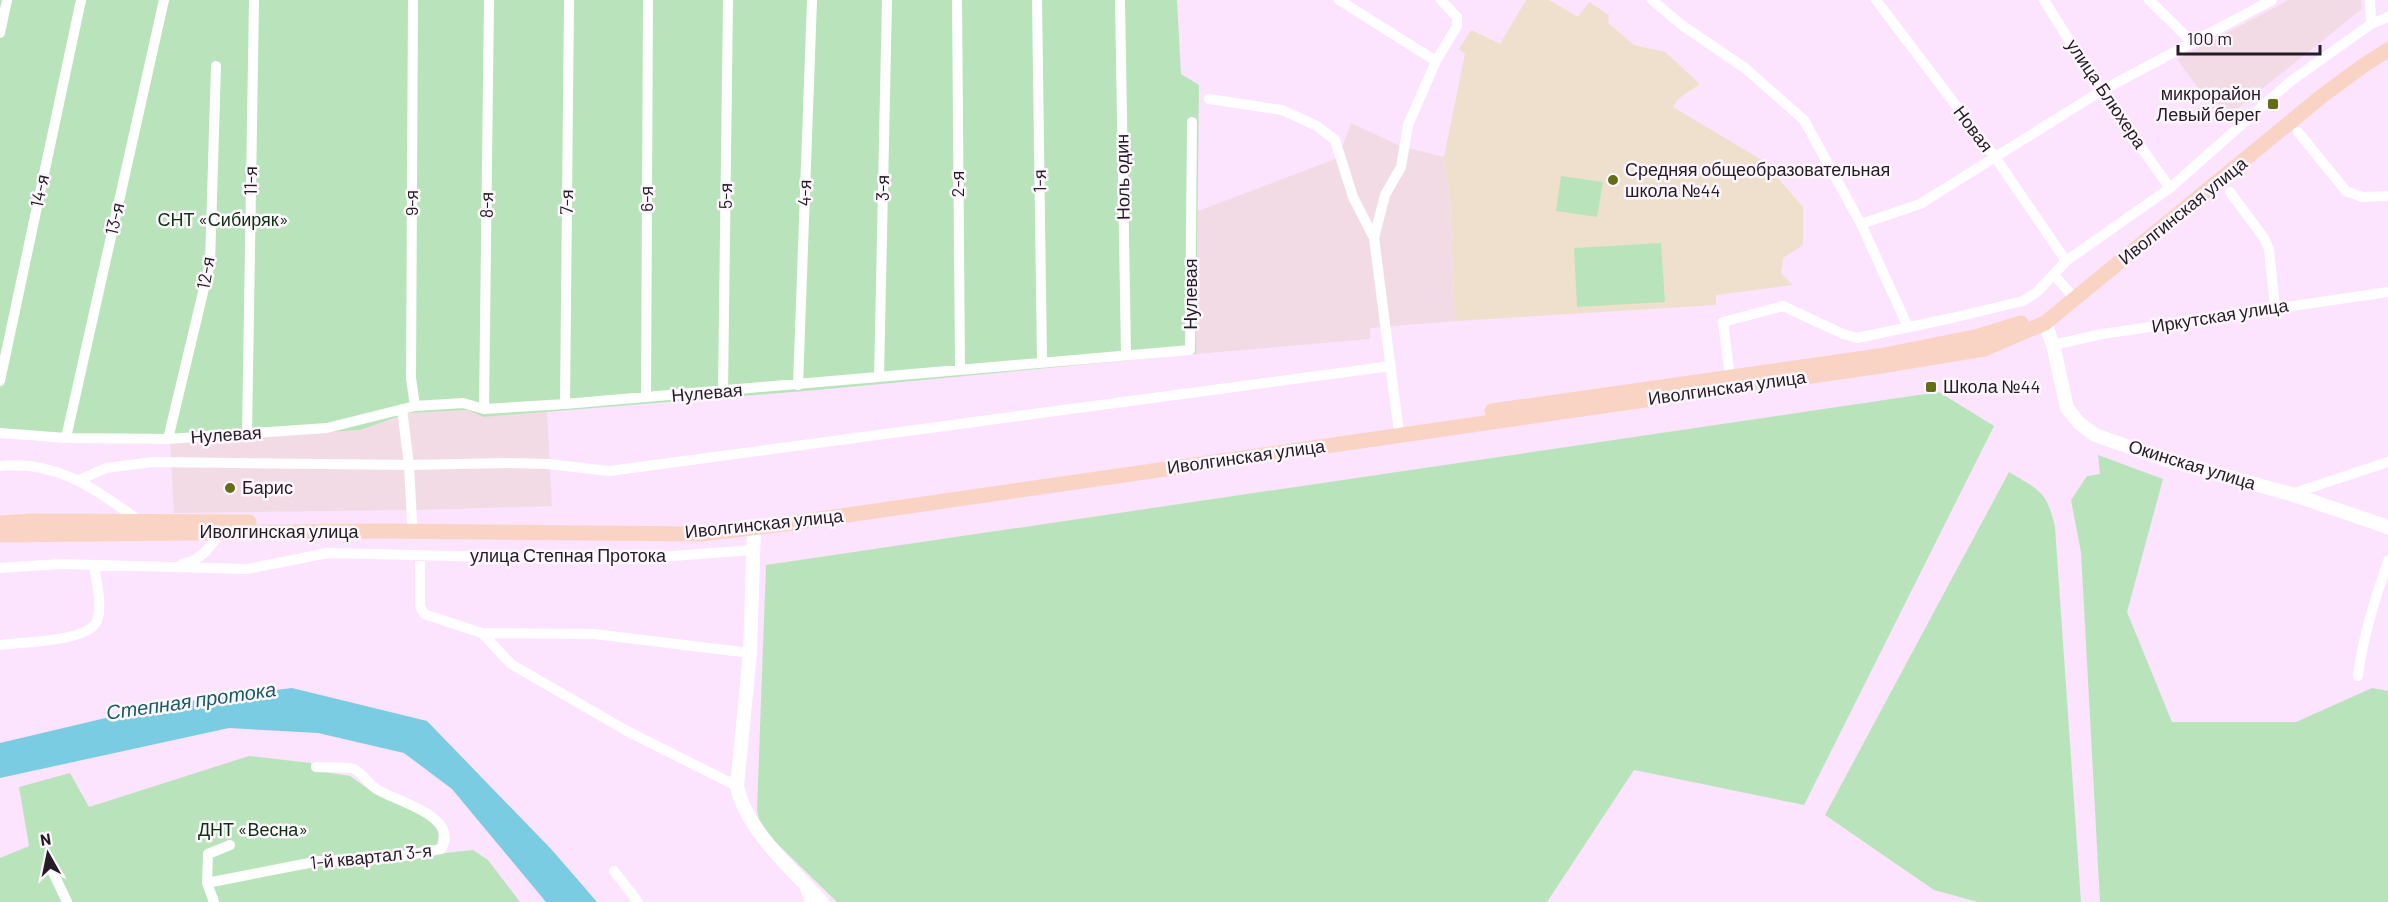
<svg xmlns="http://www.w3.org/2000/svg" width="2388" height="902" font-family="Barlow,sans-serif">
<rect width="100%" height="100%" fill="#fce3fe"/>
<path fill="#f3dbe5" d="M2289 0H2361L2362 9 2222 121 2177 59Z
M1351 123 1400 146 1444 157 1450 200 1455 321 1370 328V339L1196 354 1198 211 1338 158Z
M468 410 483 417 547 412 552 506 412 510 174 513 170 443 360 430 409 413Z"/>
<path fill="#efe0cd" d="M1526 0H1549L1578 17 1589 2 1609 15 1608 23 1634 45 1665 52 1700 84 1678 99 1673 107 1762 160 1803 207V245L1783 258 1781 273 1793 285 1716 295V305L1455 321 1450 200 1444 157 1465 54 1459 49 1471 30 1500 44Z"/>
<path fill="#b9e4bb" d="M0 0H1177L1181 74 1199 85 1196 354 817 390 483 417 468 410 409 413 360 430 149 444 40 441 0 437Z
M1561 176 1603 182 1597 217 1556 211Z
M1661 243 1665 302 1577 307 1574 248Z
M1939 392 1994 426 1804 805 1634 770 1547 902H837L761 828 757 810 766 565Z
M2098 455 2163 479 2127 612 2172 722H2296L2372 688 2388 691V902H2100L2081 552 2071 500 2087 476 2100 474Z
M2009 472C2039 490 2047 491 2055 527L2081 902H1978L1934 890 1825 815Z
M249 756 311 763 312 770 350 776 374 793 426 817 439 831 436 854 473 850 488 860 520 902H0V858L29 846 19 787 70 773 89 807Z"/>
<path fill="#79cce1" d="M292 688 427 721 552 850 597 902H546L452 789 404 753 318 733 229 728 0 778V743L165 704Z"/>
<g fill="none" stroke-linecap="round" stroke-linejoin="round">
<path stroke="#fff" stroke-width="10" d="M413 0 411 378 415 406
M957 0 960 369
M1037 0 1042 361
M1120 0 1126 354
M1339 0 1436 61
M1652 0 1683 26 1745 68 1804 120 1861 224 1908 327
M1876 0 1995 157 2066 261
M2044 0 2101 91 2170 188
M2149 0 2193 43
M2370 0 2371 24
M0 33 7 0
M1209 99 1282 110 1317 126 1335 140 1353 197 1374 238
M2298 132 2346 191 2362 197 2388 196
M2230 192 2264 238 2269 249 2275 307
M1861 224 1920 204 2101 91 2272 0
M2054 275 2069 292
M2053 345 2102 334 2388 292
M879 377 887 0
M1730 377 1723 322 1783 306 1843 334 1857 338 1952 318 2023 301 2037 292 2066 261 2170 188 2291 81 2371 24 2388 17
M0 381 81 0
M798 385 812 0
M723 391 728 0
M646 397 648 0
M565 404 569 0
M402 409 409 465 412 522
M484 409 489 0
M1398 425 1374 238 1385 195 1401 167 1408 125 1436 61 1457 26V17L1441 0
M0 433 66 438 168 439 327 428 415 406 463 403 484 409 565 404 1190 350 1192 122
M247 434 254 0
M66 438 164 0
M168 439 210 263 216 66
M0 466C59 460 96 490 141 522
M79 480 106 468 153 462 409 465 507 463 548 464 609 471 1391 366
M2291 494 2388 462
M420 555V606L424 614 482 633 511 664 627 731 737 786
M182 564C201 561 210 547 220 533
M0 568 61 564 247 569 328 553 582 559H633L753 550
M482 633 594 634 750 653
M0 645C21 642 88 642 97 621 103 605 96 581 94 565
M2358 676C2363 636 2375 599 2388 561
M50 866 67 902
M614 871 638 902
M207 883 319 861 392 858 441 849C461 815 393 801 375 788 368 783 361 772 354 769 343 766 328 768 316 767
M803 883 810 902
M214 902 207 883 208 854 230 845"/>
<path stroke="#fff" stroke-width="14" d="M2045 323 2053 345 2067 408 2079 423 2095 435 2164 459 2291 494 2388 527
M754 528 750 653 737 786C745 829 793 870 822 902"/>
<path stroke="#f9d4c4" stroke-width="15" d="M1492 411 1879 356 1979 336 2021 323
M0 523 33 521 249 522
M0 535 385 531 701 534 785 524 1881 366 1984 349 2045 323 2322 96 2364 65 2388 50"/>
</g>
<g fill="#636e17" stroke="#fdf7fd" stroke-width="2">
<rect x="2267" y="98" width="12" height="12" rx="3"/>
<circle cx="1613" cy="180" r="6"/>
<rect x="1925" y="381" width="12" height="12" rx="3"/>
<circle cx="230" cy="488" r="6"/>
</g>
<g text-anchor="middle" stroke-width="5" stroke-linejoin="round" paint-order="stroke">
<g font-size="18" fill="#251c26" stroke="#fdf7fd">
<text transform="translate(2106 94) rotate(56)" y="6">улица Блюхера</text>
<text transform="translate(1973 129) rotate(53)" y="6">Новая</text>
<text transform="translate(1123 177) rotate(-91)" y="6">Ноль один</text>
<text transform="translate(251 181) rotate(-89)" y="6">11-я</text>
<text transform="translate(1040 181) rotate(-91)" y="6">1-я</text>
<text transform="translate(958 184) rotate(-90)" y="6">2-я</text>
<text transform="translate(883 188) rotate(-89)" y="6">3-я</text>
<text transform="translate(40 191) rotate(-78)" y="6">14-я</text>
<text transform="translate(805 193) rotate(-88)" y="6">4-я</text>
<text transform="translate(726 196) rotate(-89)" y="6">5-я</text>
<text transform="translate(647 199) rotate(-90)" y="6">6-я</text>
<text transform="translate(567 202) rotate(-89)" y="6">7-я</text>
<text transform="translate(412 203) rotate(-90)" y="6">9-я</text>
<text transform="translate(487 205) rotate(-89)" y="6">8-я</text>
<text transform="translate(2183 211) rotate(-39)" y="6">Иволгинская улица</text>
<text transform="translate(115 219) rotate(-77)" y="6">13-я</text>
<text transform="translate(206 273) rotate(-80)" y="6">12-я</text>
<text transform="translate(1191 294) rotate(-90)" y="6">Нулевая</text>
<text transform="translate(2220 316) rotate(-9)" y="6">Иркутская улица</text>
<text transform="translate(1727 388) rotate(-8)" y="6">Иволгинская улица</text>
<text transform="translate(707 393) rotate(-5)" y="6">Нулевая</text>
<text transform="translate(226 435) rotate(-4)" y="6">Нулевая</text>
<text transform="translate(1246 457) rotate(-8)" y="6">Иволгинская улица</text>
<text transform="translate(2192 465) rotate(17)" y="6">Окинская улица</text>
<text transform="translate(764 524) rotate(-6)" y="6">Иволгинская улица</text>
<text x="279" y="538">Иволгинская улица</text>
<text x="568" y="562">улица Степная Протока</text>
<text transform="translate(371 857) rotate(-6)" y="6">1-й квартал 3-я</text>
</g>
<g font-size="18" fill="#251c26" stroke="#fdf7fd" text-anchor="start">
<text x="2261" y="100" text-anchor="end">микрорайон<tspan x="2261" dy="21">Левый берег</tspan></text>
<text x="1625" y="176">Средняя общеобразовательная<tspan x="1625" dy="21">школа №44</tspan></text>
<text x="1943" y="393">Школа №44</text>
<text x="242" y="494">Барис</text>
</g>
<g font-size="18" fill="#0d3212" stroke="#fdf7fd">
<text x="223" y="226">СНТ «Сибиряк»</text>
<text x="253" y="836">ДНТ «Весна»</text>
</g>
<g font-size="20" font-style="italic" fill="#155b69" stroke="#fdf7fd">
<text transform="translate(191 701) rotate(-8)" y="7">Степная протока</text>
</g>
</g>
<g transform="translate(48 854) rotate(351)" stroke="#fdf7fd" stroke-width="4.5" paint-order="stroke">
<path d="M0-4.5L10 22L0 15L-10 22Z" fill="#251c26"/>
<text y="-9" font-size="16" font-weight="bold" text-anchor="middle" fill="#251c26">N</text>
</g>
<path d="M2178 45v9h142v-9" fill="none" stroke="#251c26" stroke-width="3"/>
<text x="2187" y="45" font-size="18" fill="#251c26" stroke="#fdf7fd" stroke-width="4.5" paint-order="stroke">100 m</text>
</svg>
